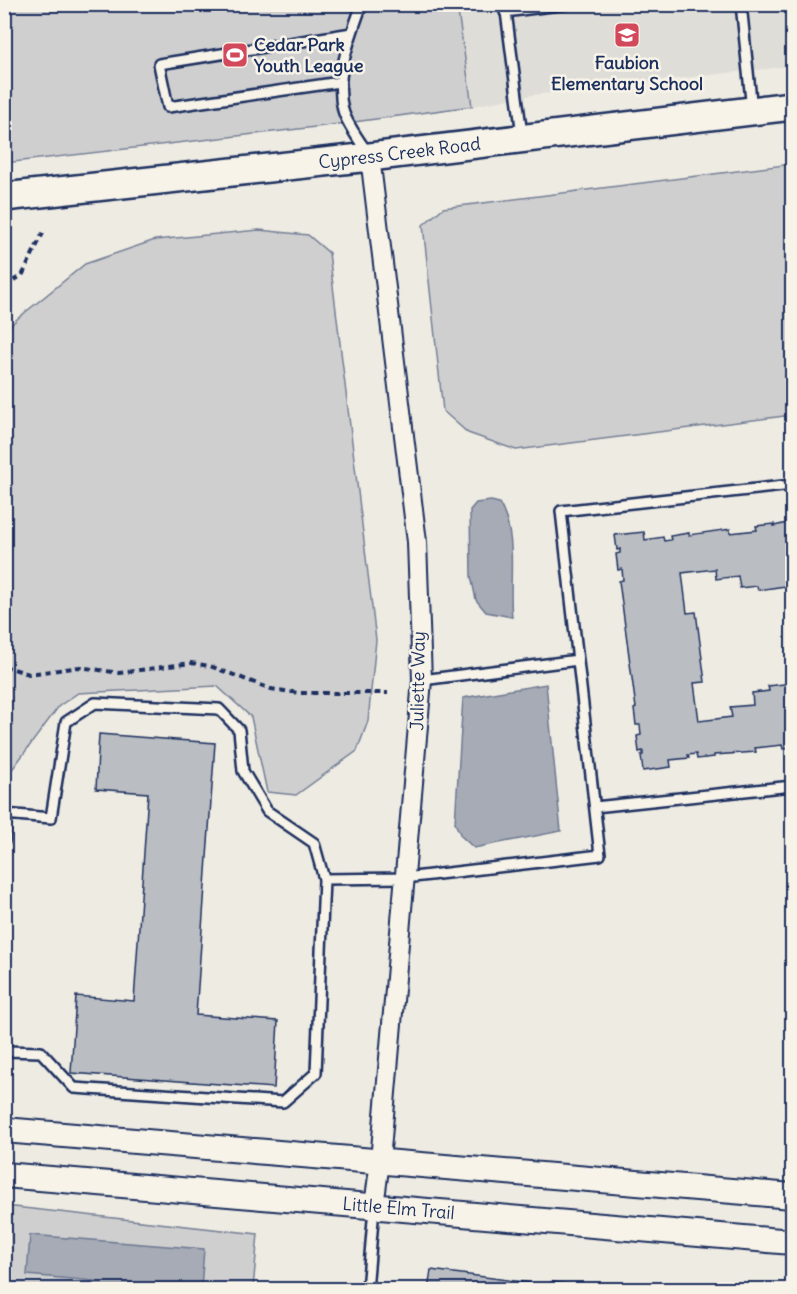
<svg xmlns="http://www.w3.org/2000/svg" width="797" height="1294" font-family="Delius,sans-serif">
<rect width="100%" height="100%" fill="#eeebe2"/>
<filter id="ink" filterUnits="userSpaceOnUse"><feTurbulence type="fractalNoise" baseFrequency=".0167" numOctaves="2"/><feDisplacementMap in="SourceGraphic" scale="12" xChannelSelector="R" yChannelSelector="G"/><feConvolveMatrix kernelMatrix="1 2 1 2 8 2 1 2 1" color-interpolation-filters="sRGB"/></filter>
<g filter="url(#ink)">
<path fill="#deddd8" d="M457 5H792V66L532 95 472 106Z"/>
<path fill="#cfcfcf" stroke="#757f96" stroke-width="1.5" d="M4 5H457L472 106 324 126 5 163Z
M792 164V415L516 450 468 433 443 411 423 225 443 208Z
M259 230 308 235 329 253 376 640 368 721 357 751 296 795 267 792 251 717 217 686 78 693 59 706 8 775H5V331L17 319 85 264 155 240Z
M5 1206 258 1234 253 1289 5 1290Z"/>
<path fill="#a6abb5" stroke="#6e7992" stroke-width="1.5" d="M491 501 499 503C519 536 508 580 512 617L486 612 476 600 471 576 470 510 476 503Z
M546 684 561 831 474 848 461 836 455 823 463 698Z
M30 1235 204 1249 201 1289H202H94V1281L27 1275Z"/>
<path fill="#babdc2" stroke="#1b2f5e" stroke-width="1.5" d="M792 522V585L758 590 757 586 740 588 738 576 716 579 715 569 682 573 687 613 696 612 705 682 694 683 699 721 732 717 730 707 753 705 752 693 769 691 768 686 792 683V748L783 749 782 745 755 748 756 752 714 755V757L697 759 696 754 688 755 689 758 670 760 671 767 643 771 641 755H643V751L639 752 637 736 641 735 640 725H636L634 709 636 708 619 581 623 580 622 569 618 570 616 554 620 553V549L617 550 615 535 644 532 645 540 663 537 664 541 671 540 670 536 689 533V535L730 529V533L757 530 756 526 774 524V526Z
M99 734 215 743 196 1015 278 1021 274 1088 71 1073 76 996 134 1001 148 793 96 789Z
M431 1270 530 1283 529 1290H428Z
M551 1282 620 1290H551Z"/>
<g fill="none" stroke-linecap="round" stroke-linejoin="round">
<defs>
<path id="service" d="M362 4C351 36 334 76 343 110 346 123 361 143 369 155
M505 4 522 135
M741 4 752 110
M505 12 567 4
M340 82 168 107 159 64 352 33
M422 680 578 660
M595 807 792 786
M4 814 51 818 66 722 95 703 219 709 239 730 243 771 267 811 314 843 324 879 316 1073 283 1102 74 1088 41 1052 4 1051
M4 841 6 814
M324 879 405 878 600 855 561 511 792 485
M367 1290 374 1208"/>
<path id="minor" d="M370 157 417 542 422 680 380 1161 374 1206"/>
<g id="tertiary">
<path d="M4 1130 792 1196"/>
<path id="s1" d="M4 1175 792 1242"/>
</g>
<g id="secondary">
<path id="s2" d="M4 197 370 157 792 106"/>
</g>
</defs>
<use href="#service" stroke="#1b2f5e" stroke-width="14"/>
<use href="#minor" stroke="#1b2f5e" stroke-width="22"/>
<use href="#tertiary" stroke="#1b2f5e" stroke-width="28"/>
<use href="#secondary" stroke="#1b2f5e" stroke-width="32"/>
<path stroke="#1b2f5e" stroke-width="4" stroke-dasharray="6 4.5" stroke-linecap="butt" d="M4 285 22 276 43 233
M4 666 29 674 80 667 119 673 191 663 210 666 271 689 299 693H388"/>
<use href="#service" stroke="#f7f3e8" stroke-width="9"/>
<use href="#minor" stroke="#f7f3e8" stroke-width="18"/>
<use href="#tertiary" stroke="#f7f3e8" stroke-width="24"/>
<use href="#secondary" stroke="#f7f3e8" stroke-width="27"/>
</g>
</g>
<defs>
<symbol id="school-square" viewBox="-11 -11 22 22"><rect x="-9" y="-9" width="18" height="18" rx="4" fill="#d1495b" stroke="#f7f3e8"/><path d="M0-5L7-2L0 1L-7-2ZM-4 1L0 2.5L4 1V4Q0 6-4 4Z" fill="#fff"/></symbol>
<symbol id="stadium-square" viewBox="-11 -11 22 22"><rect x="-9" y="-9" width="18" height="18" rx="4" fill="#d1495b" stroke="#f7f3e8"/><path d="M0-5a6.5 5 0 1 0 0 10a6.5 5 0 1 0 0-10ZM-3.5-1.8h7v3.6h-7Z" fill="#fff"/></symbol>
</defs>
<g fill-rule="evenodd">
<use href="#school-square" x="612" y="20" width="30" height="30"/>
<use href="#stadium-square" x="220" y="40" width="30" height="30"/>
</g>
<g text-anchor="middle" stroke-width="5" stroke-linejoin="round" paint-order="stroke">
<g font-size="18" font-weight="bold" fill="#1b2f5e" stroke="#f7f3e8" text-anchor="start">
<text x="254" y="51">Cedar Park<tspan x="254" dy="21">Youth League</tspan></text>
<text x="627" y="69" text-anchor="middle">Faubion<tspan x="627" dy="21">Elementary School</tspan></text>
</g>
<g font-size="18" fill="#1b2f5e" stroke="#f7f3e8">
<text dy="6" stroke="none"><textPath href="#s2" startOffset="398">Cypress Creek Road</textPath></text>
<text transform="translate(418 681) rotate(-89)" y="6">Juliette Way</text>
<text dy="6" stroke="none"><textPath href="#s1" startOffset="396">Little Elm Trail</textPath></text>
</g>
</g>
<rect width="797" height="1294" fill="none" stroke="#f7f3e8" stroke-width="24"/>
<rect x="12" y="12" width="773" height="1270" fill="none" stroke="#1b2f5e" stroke-width="2" filter="url(#ink)"/>
</svg>
